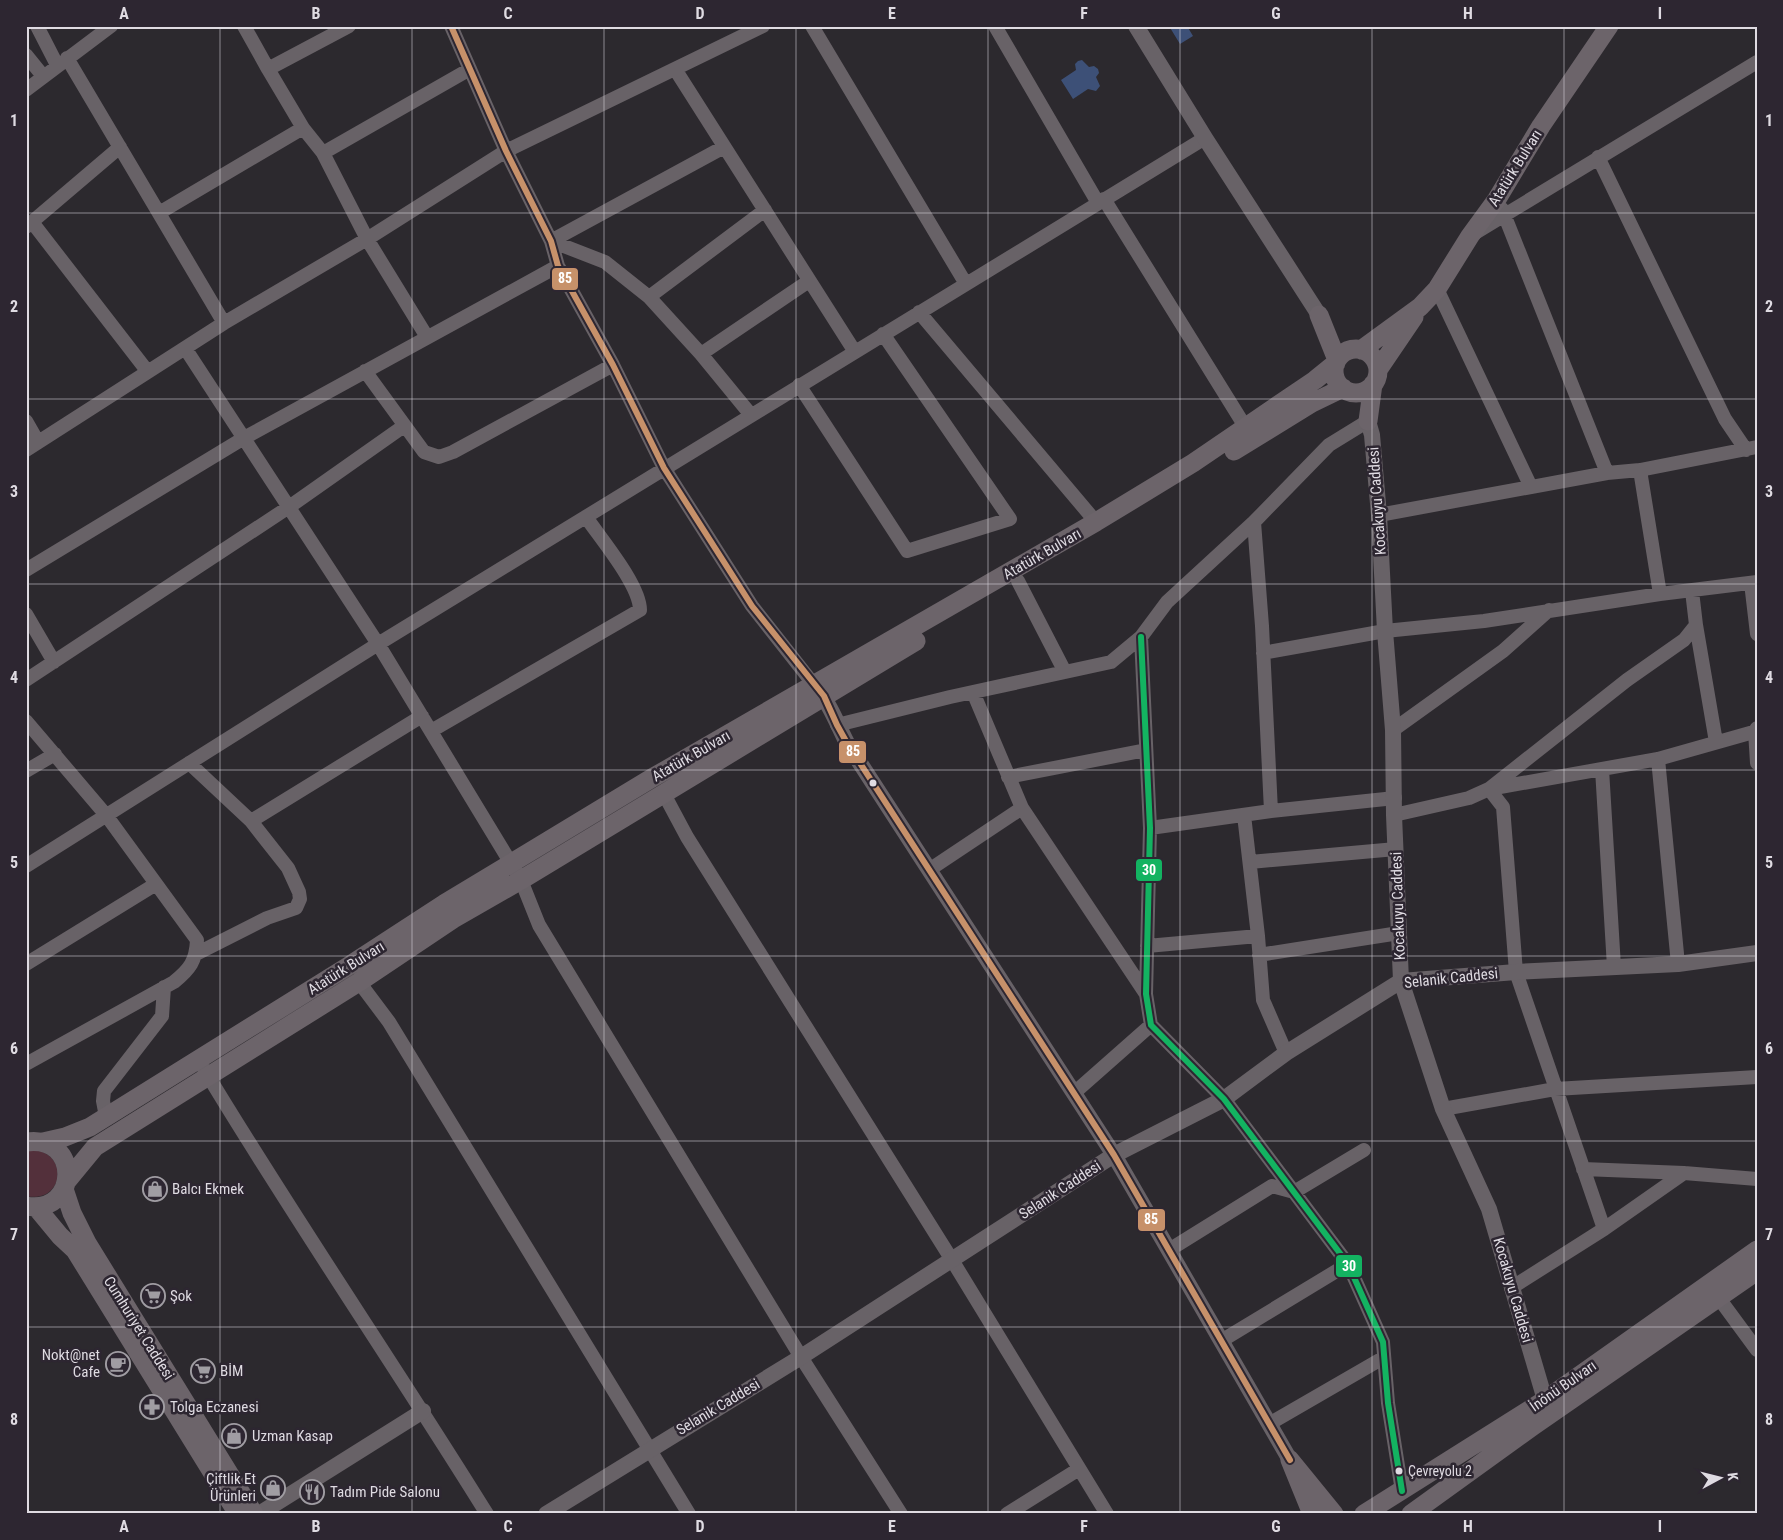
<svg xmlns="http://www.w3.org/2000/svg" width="1783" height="1540" font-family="'Roboto Condensed',sans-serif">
<rect width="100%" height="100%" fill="#2c292e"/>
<path fill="#53303b" d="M32 1150C70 1152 64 1204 26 1196V1152Z"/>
<path fill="#3d5077" d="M1169 26H1187L1193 36 1180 44Z
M1082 60 1089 67 1094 66 1098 69 1099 73 1096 77 1100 86 1096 91 1088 89 1073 99 1061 80 1076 70 1075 64 1078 61Z"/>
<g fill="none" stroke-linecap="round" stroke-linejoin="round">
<path stroke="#686267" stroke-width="14" d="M37 26 57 65
M244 26 268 69 303 128 323 153 367 239 427 337
M451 26 506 151 551 241 558 266 613 365 664 468 752 606 815 686
M812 26 966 284
M995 26 1098 203
M26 55 43 76
M67 58 224 323
M268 69 349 26
M675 69 855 352
M26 90 111 26
M323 153 470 69
M1598 157 1725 419 1746 450
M1104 199 1246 428
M1502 209 1607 473
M159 213 303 128
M32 222 148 372
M26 227 120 147
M1475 233 1757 62
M551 241 605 262 649 297 701 354 751 415
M551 241 724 147
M1437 289 1531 487
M649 297 765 210
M919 312 1096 522
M185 348 378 644 521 880 539 925 801 1357 901 1514
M701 354 809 281
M365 371 424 452 439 457 453 452 613 365
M799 385 907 551 1010 519 883 334
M26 421 38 442
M26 450 224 323 367 239 506 151 763 26
M1640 470 1660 594
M1379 515 1607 473 1640 470 1757 447
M1254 522 1262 626 1271 811
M26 570 244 438 558 266
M1018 581 1065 672
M1751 583 1757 634
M26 614 54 662
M1696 625 1716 742
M1141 637 1150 828 1146 994 1151 1025 1224 1099 1348 1264 1383 1342 1388 1403 1402 1491
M1263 653 1385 631 1484 621 1660 594 1757 582
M26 680 289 507 404 426
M973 692 1022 808 1146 994
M26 721 106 815 197 940C196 961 190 969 174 982L26 1064
M837 725 950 697 1111 662 1141 637 1167 602 1254 522 1329 445 1368 421
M1757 728 1755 731 1757 763
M1393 730 1503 651 1549 610
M431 731 640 610C640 585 601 539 586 517
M1658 759 1678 964
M189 763 251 821 288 868 299 892 300 899 296 908 267 918 196 954
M1602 769 1614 967
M26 771 55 754
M1008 777 1146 750
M664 794 687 837 952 1260 1107 1514
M1244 815 1258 936 1263 1000 1286 1053
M1394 815 1469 798 1489 789 1627 680 1684 640 1696 625 1692 591
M251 821 422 716
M1150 828 1271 811 1395 798
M1250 862 1396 849
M26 866 378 644 1205 138
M929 870 1022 808
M1147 946 1258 936
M1259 955 1399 933
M26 964 156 884
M359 982 389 1022 689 1514
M204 1069C295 1220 394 1364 487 1514
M1074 1093 1151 1025
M1443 1109 1555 1089 1757 1077
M106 1117 103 1101 104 1091 162 1016 164 987
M1583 1169 1684 1173 1757 1179
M1604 1229 1516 972 1503 807 1489 789 1658 759 1757 731
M1169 1250 1272 1186 1294 1192 1364 1150
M1511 1288 1604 1229 1684 1173
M1718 1297 1757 1350
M1221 1341 1348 1264
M1269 1424 1383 1358
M1007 1514 1079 1469"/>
<path stroke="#686267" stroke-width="16" d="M1136 26 1205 138 1319 315
M1368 421 1372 435 1379 515 1385 631 1393 730 1394 815 1401 981 1443 1109 1489 1209 1545 1400
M815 687C830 703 837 724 847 743L1114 1155 1290 1460
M259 1514 423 1411
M546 1514 801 1357 1114 1155 1224 1099 1286 1053 1401 981 1516 972 1678 964 1757 953"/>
<path stroke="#6c646a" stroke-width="19" d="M1319 315 1337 360
M1334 371a22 22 0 1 1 44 0a22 22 0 1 1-44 0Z
M1361 350 1420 307 1437 289 1470 236 1497 199 1541 126 1609 26
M1378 370 1414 317
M1368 421 1373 384
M1234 451 1312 403 1343 388
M26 1142C81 1134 80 1215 26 1206
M43 1142 65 1137 90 1127 347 967 444 904 652 778 1096 522 1193 463 1315 380 1336 363
M67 1181 95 1147 359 982 453 919 521 880 916 641
M64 1189 72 1213 87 1243 254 1514
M36 1207 60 1236 75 1250 238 1514
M1312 1514 1290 1460 1334 1514
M1364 1514 1545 1400 1757 1250
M1411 1514 1533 1426 1757 1271"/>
<defs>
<path id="bus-1" d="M451 26 506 151 551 241 558 266 613 365 664 468 752 606 824 696 837 725 847 743 1114 1155 1290 1460"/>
<path id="bus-2" d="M1141 637 1150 828 1146 994 1151 1025 1224 1099 1348 1264 1383 1342 1388 1403 1402 1491"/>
</defs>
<use href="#bus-1" stroke="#2d2631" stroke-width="10"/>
<use href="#bus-2" stroke="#2d2631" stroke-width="10"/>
<use href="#bus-1" stroke="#c7916a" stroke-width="6"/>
<use href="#bus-2" stroke="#13b361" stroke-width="6"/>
</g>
<path fill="none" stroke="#dfdbe2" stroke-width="1" stroke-opacity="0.55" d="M220 26V1514M412 26V1514M604 26V1514M796 26V1514M988 26V1514M1180 26V1514M1372 26V1514M1564 26V1514M26 213H1757M26 399H1757M26 584H1757M26 770H1757M26 956H1757M26 1141H1757M26 1327H1757"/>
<defs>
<symbol id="shop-ring" viewBox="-11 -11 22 22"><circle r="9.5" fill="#2d2631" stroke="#a09da3" stroke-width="1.5"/><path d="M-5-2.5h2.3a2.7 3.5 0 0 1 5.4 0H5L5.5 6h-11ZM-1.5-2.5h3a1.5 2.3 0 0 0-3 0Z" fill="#a09da3"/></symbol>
<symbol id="supermarket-ring" viewBox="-11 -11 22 22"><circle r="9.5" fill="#2d2631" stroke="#a09da3" stroke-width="1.5"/><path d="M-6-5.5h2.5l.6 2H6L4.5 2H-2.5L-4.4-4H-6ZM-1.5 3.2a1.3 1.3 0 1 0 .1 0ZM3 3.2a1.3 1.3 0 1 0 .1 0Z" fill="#a09da3"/></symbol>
<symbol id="cafe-ring" viewBox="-11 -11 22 22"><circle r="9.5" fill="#2d2631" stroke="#a09da3" stroke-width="1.5"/><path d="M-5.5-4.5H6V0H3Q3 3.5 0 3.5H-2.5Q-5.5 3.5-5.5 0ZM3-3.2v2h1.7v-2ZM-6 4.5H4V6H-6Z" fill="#a09da3"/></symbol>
<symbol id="pharmacy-ring" viewBox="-11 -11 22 22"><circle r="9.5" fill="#2d2631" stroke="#a09da3" stroke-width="1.5"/><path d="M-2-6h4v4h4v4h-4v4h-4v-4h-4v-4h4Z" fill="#a09da3"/></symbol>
<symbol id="restaurant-ring" viewBox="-11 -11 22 22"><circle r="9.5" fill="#2d2631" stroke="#a09da3" stroke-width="1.5"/><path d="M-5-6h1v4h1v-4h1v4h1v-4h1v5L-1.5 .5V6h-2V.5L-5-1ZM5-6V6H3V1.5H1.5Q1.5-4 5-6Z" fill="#a09da3"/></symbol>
</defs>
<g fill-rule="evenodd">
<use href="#shop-ring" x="141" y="1175" width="28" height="28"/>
<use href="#supermarket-ring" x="139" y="1282" width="28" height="28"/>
<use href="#cafe-ring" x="104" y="1350" width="28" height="28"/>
<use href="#supermarket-ring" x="189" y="1357" width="28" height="28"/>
<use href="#pharmacy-ring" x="138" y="1393" width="28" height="28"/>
<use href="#shop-ring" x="220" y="1422" width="28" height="28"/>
<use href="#shop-ring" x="259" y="1474" width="28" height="28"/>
<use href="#restaurant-ring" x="298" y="1478" width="28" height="28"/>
</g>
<g fill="#dfdbe2" stroke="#2d2631" stroke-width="2">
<circle cx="873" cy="783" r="4.5"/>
<circle cx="1399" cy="1471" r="4.5"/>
</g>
<g text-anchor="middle" stroke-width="5" stroke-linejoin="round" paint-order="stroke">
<g font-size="14" fill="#dfdbe2" stroke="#2d2631" text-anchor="start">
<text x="1408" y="1476">Çevreyolu 2</text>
</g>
<g font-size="15" fill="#dfdbe2" stroke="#2d2631">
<text transform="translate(1515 168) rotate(-58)" y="5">Atatürk Bulvarı</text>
<text transform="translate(1377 501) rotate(-94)" y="5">Kocakuyu Caddesi</text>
<text transform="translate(1042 554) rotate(-30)" y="5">Atatürk Bulvarı</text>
<text transform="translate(691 756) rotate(-30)" y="5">Atatürk Bulvarı</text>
<text transform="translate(1398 906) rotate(-92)" y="5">Kocakuyu Caddesi</text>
<text transform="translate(346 968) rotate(-32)" y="5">Atatürk Bulvarı</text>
<text transform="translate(1451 978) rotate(-6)" y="5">Selanik Caddesi</text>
<text transform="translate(1060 1190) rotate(-33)" y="5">Selanik Caddesi</text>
<text transform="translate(1513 1290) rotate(74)" y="5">Kocakuyu Caddesi</text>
<text transform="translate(139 1328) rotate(58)" y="5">Cumhuriyet Caddesi</text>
<text transform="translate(1563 1386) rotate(-35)" y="5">İnönü Bulvarı</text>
<text transform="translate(718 1407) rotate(-31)" y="5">Selanik Caddesi</text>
</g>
<g font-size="15" fill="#dfdbe2" stroke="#2d2631" text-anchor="start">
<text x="172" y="1194">Balcı Ekmek</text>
<text x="170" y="1301">Şok</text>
<text x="100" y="1360" text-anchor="end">Nokt@net<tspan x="100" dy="17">Cafe</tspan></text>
<text x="220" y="1376">BİM</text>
<text x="170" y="1412">Tolga Eczanesi</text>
<text x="252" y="1441">Uzman Kasap</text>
<text x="256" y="1484" text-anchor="end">Çiftlik Et<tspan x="256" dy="17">Ürünleri</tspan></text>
<text x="330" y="1497">Tadım Pide Salonu</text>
</g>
</g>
<g stroke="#2d2631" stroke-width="2">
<rect x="551" y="267" width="28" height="24" rx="5" fill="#c7916a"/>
<rect x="838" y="740" width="29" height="24" rx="5" fill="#c7916a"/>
<rect x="1135" y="858" width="28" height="24" rx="5" fill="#13b361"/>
<rect x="1137" y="1208" width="29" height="24" rx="5" fill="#c7916a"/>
<rect x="1335" y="1254" width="28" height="24" rx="5" fill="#13b361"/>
</g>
<g font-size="14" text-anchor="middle" font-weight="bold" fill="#fff">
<text x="565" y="283">85</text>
<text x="853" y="756">85</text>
<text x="1149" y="875">30</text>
<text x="1151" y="1224">85</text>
<text x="1349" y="1271">30</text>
</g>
<rect width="1783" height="1540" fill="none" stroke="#2d2631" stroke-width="55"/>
<g transform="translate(1720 1478) rotate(83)" stroke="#2d2631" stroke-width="4" paint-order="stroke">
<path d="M0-4L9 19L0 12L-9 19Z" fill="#dfdbe2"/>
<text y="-8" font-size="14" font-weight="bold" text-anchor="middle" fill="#dfdbe2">K</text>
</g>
<rect x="28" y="28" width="1728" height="1484" fill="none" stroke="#dfdbe2" stroke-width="2"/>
<g font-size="16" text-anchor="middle" font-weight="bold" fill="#dfdbe2">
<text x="124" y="19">A</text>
<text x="316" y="19">B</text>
<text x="508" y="19">C</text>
<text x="700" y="19">D</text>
<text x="892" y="19">E</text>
<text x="1084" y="19">F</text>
<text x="1276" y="19">G</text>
<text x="1468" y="19">H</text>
<text x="1660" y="19">I</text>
<text x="14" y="126">1</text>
<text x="1769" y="126">1</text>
<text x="14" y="312">2</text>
<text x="1769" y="312">2</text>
<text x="14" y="497">3</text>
<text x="1769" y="497">3</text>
<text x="14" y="683">4</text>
<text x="1769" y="683">4</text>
<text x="14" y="868">5</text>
<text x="1769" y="868">5</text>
<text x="14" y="1054">6</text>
<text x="1769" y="1054">6</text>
<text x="14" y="1240">7</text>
<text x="1769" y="1240">7</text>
<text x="14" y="1425">8</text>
<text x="1769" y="1425">8</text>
<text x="124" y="1532">A</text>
<text x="316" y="1532">B</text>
<text x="508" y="1532">C</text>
<text x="700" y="1532">D</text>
<text x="892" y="1532">E</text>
<text x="1084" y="1532">F</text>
<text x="1276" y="1532">G</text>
<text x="1468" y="1532">H</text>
<text x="1660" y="1532">I</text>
</g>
</svg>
